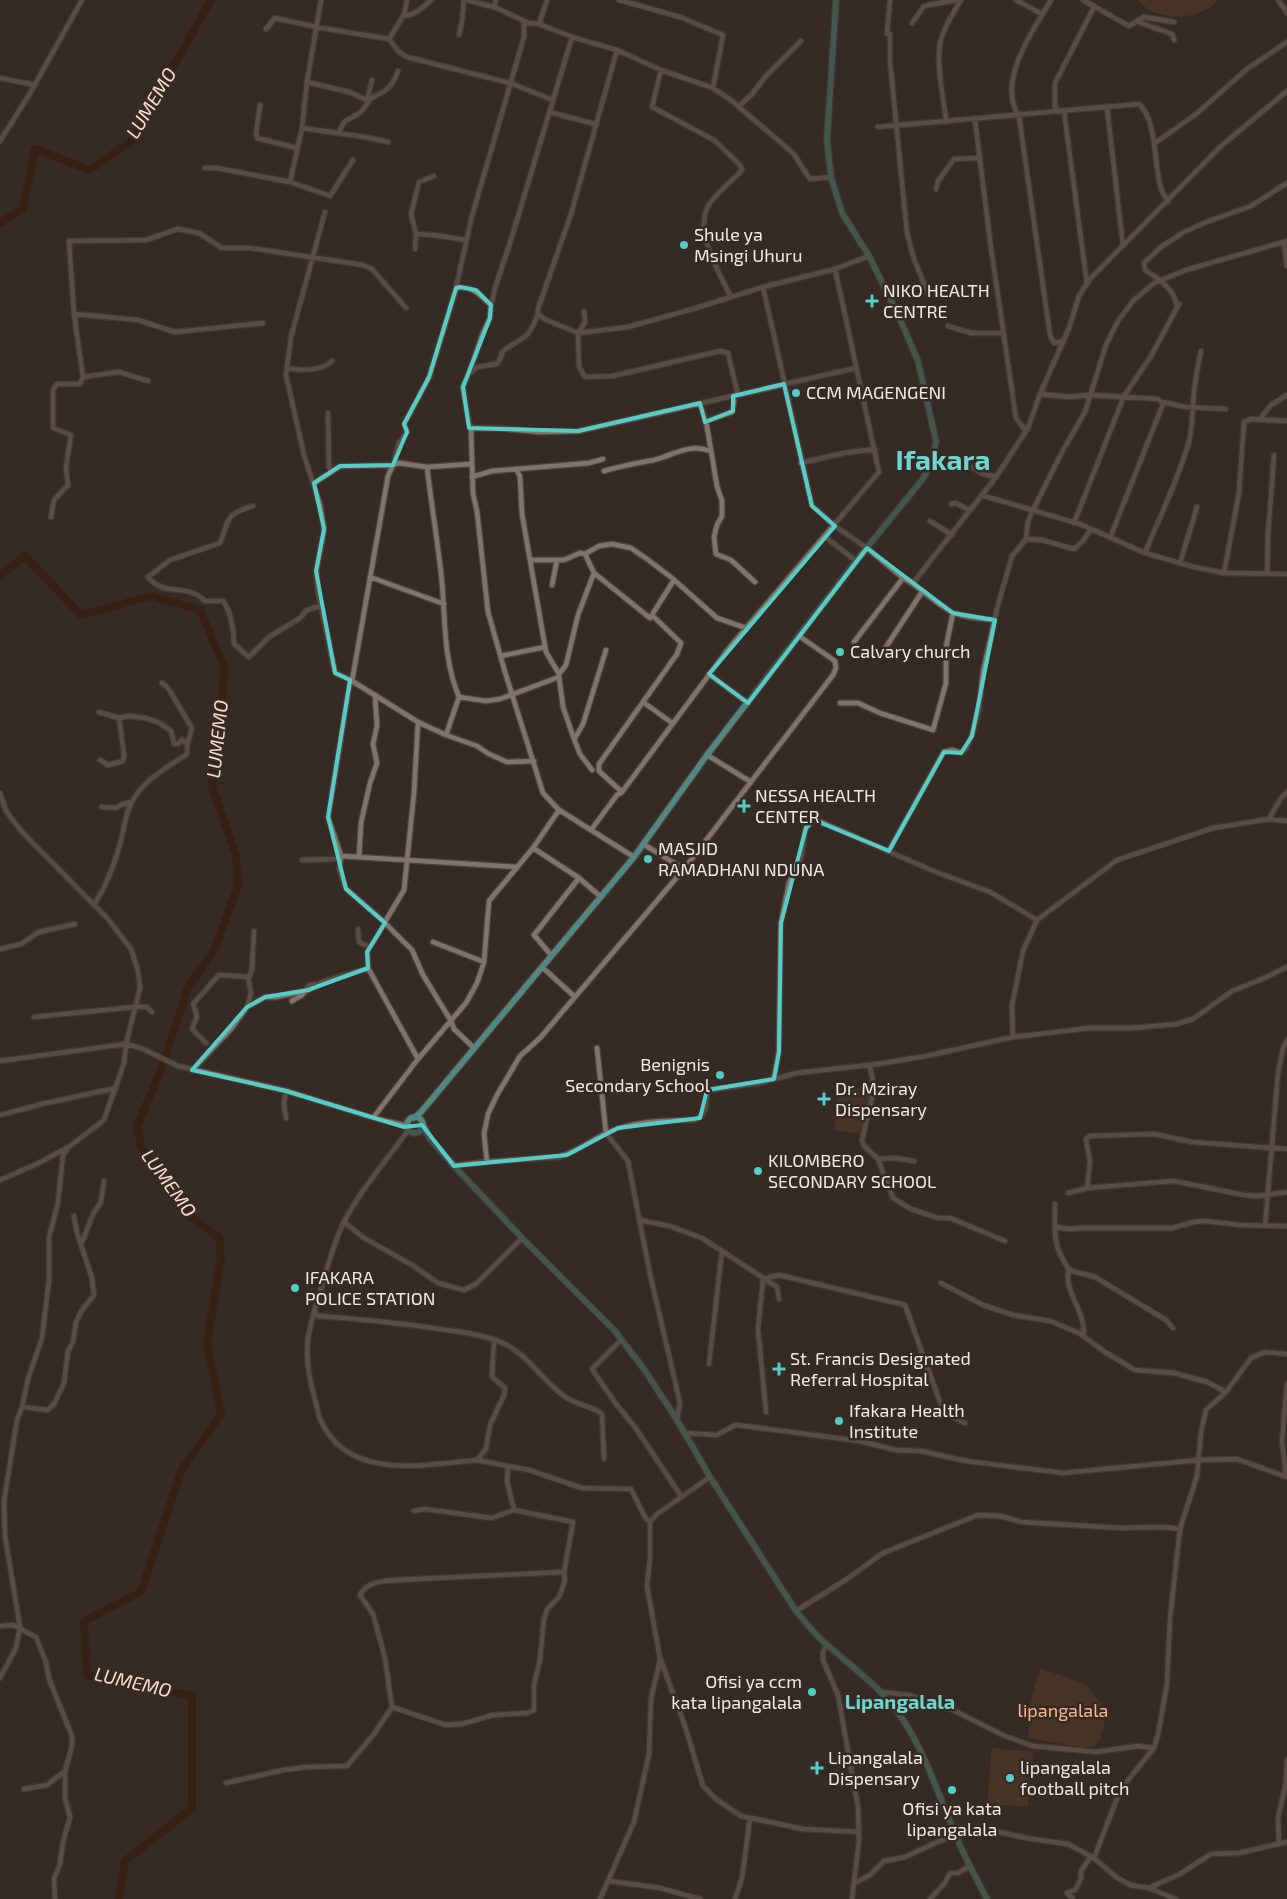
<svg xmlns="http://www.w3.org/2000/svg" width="1287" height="1899" font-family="'Exo 2',sans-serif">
<rect width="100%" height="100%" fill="#362b24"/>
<path fill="#5e3d2a" d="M1137 0H1218C1205 17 1175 20 1156 13 1149 11 1142 4 1137 0Z
M840 1086 870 1090 862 1134 834 1130Z
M1040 1668 1087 1685 1107 1713 1100 1740 1094 1747H1081L1028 1738 1031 1700Z
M992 1748 1033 1752 1028 1807 987 1804Z"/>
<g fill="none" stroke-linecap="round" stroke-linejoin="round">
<path stroke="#361200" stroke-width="8" d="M0 223 23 209 35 149 90 170 131 141 211 0
M0 576 25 556 81 615 151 596 200 610 225 669 212 786 236 856 238 885 214 951 188 987 161 1070 137 1126 141 1146 175 1190 191 1217 219 1237 221 1258 207 1343 221 1414 181 1471 141 1592 84 1621 87 1675 192 1696V1808L125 1861 119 1899"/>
<defs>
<path id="minor" d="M467 0 497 8 528 23
M619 0 680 17 723 35 713 88
M1016 0 1042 14
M1051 0C1033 30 996 82 1019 116L1050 335 1054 343 1064 341
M1083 0 1129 26 1144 17 1174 22
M1278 0 1287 13
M494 7 496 0
M404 15C414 17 424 6 431 0
M1138 22 1172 34 1174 40
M912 23 924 6 956 0
M539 24 547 0
M266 29 275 18 316 27 389 39 399 52 407 57 510 83 553 100
M887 34 890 0
M890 34V61L907 233 914 259 927 291
M459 35 462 22 464 0
M389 39 404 15 407 0
M617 50 571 214 538 309V314L544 319 578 333 628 327 696 308 763 287 835 269 869 256
M661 70 652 107 714 140 740 165 742 170C732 181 719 191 710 203 692 229 719 272 731 297
M0 78 35 85
M307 82 349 92 369 101C366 105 363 111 358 114 347 121 344 118 339 133
M367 100C384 92 392 89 398 71
M367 100 372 80
M260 105 256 134 257 138 297 148
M739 106 752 94 766 76 801 41
M1107 107 1123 246
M1064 111 1087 284
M549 112 595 124
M1059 112 1055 106V83L1094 7
M975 120 991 248 1016 418 1026 431
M946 122C944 98 935 63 941 39 945 25 954 12 961 0
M878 127 1139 104C1157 119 1154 167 1161 188 1162 193 1166 197 1168 202
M302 128 365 137 388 142
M0 141 29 95 82 0
M1155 143 1196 114 1247 69 1287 42
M205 168H217L290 182 330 196 353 160
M290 182 302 128 307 82 321 0
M936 189 938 181 954 159 980 158
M325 212 291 337 286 375 304 455 320 505 324 529 316 571 318 592 335 673 352 681 418 722 446 735 477 746 489 754 507 762 534 761
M416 234 434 235 465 240
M1284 242 1287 266
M415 249 416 234 411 214 419 182 434 176
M763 287 812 505 835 526 867 548 903 578C921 587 934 603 952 612 964 618 982 618 995 620
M456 288C472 284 480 296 491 305
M1177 307C1175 289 1159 279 1145 270L1144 263 1161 247 1184 232 1209 221 1251 206 1287 183
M584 311 585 322 578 333 579 367 585 377 613 376 720 351 728 353 738 395
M74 314 138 320 175 332 263 323
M948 326 971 333H1003
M287 368C301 371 322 371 332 361
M469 374 483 333 490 318 491 305 496 285 511 240 572 37
M148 381 119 372 83 377 74 314 69 241 146 240 178 229 199 233 222 248H251L363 265 372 269 406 308
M1040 394 1069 397 1090 395 1158 399 1163 404 1110 538
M700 403 706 421 717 486 722 501V516L717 525 714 537 716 554 731 560 755 582
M1163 404V402L1185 407 1226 409
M328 413 329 467 331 471
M1260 419 1271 405 1287 395
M706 421 732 412 734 401 733 396
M471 428 469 422 463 387 469 374 477 367 497 364 501 357 502 352C523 335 527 343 538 314
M950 459 964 469 972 467 981 473 996 477
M801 463 844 453 875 449
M427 467C431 502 437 537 441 573 446 615 442 657 459 697L446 735
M516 469 520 476 522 514 546 652 559 674
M604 471C621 466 637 463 654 460 674 455 689 443 710 451
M472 477 492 471 589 463 603 459
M314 483 340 466 393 465 399 443 407 432 404 424 429 377 456 288 472 216 524 37V25L528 23 539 24 572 37 617 50 661 70 713 88 732 101 793 153 810 179 831 177
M981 495 1080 524 1145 553 1194 567 1224 573 1287 574
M951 504 956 503 969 510
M253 506C224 515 230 518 220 543L170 560 148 577C165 598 186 582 205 601H223C231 611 234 631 234 644L249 657 269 637 300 618 307 610 321 606
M51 517 54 500 68 485 66 467 71 435 53 428V390L57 384H80L83 377
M930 521 952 535
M1074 523 1124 396 1151 356 1179 304
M824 536 856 561
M1026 539 1042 540 1074 549 1083 541 1091 529
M1145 553C1160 516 1178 480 1189 442 1192 429 1192 417 1193 404 1194 386 1197 369 1201 351
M530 560H564L580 553 585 554
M1180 563 1197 507
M594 573 650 618 674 580
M1224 573 1239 493 1244 422 1250 419 1287 421
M1267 573 1268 535 1274 455
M370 577 444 604
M913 583 996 477 1028 428 1040 394 1069 328 1079 296 1090 279 1220 147 1287 91
M552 585 557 560
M854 642 903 578
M884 650 922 592
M501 656 545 647
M709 674 748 703
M559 677 563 707 573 736 580 754 592 770
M350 680 328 817 341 856 517 867
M352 681 388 476 393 465 399 463 427 467 471 464
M459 697 486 701 500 699 559 677V674L566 665 578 615 594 573 585 554 599 546 612 544 631 548 647 559 672 578 717 618 746 628
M643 702 672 723
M840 703H858L880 713 933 730 946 683V647L953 613
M99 712 119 718 129 716 145 718 158 722 171 731 174 744H178L182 740 187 744
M575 738 583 724 606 650
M707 755 751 782
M100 760 108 765 123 761 124 755 119 718
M622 792 599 771V764L677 654 681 643 653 616 650 618
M0 793 6 811 22 832 108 919 131 949 138 971 140 988 126 1044 124 1063 104 1120 70 1146 37 1164 0 1180
M102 807 116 808 120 805 132 802
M559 810 543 793 505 672 488 612 477 511 473 494 471 428H499L540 432 578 431 856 368
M1269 819 1281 798 1287 792
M591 830 617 795 622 792 729 648 879 472 835 269
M643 844 684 869
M889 851 944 752 952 750 961 753 966 749 972 736 979 709 983 672 998 605 1012 556 1026 539 1028 521 1033 510 1062 452 1085 412 1106 345 1118 321 1133 301 1154 283 1186 270 1287 241
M359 857 361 823 370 783 377 763 373 744 377 726 375 695
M302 860 336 859 341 856 339 870 346 889 385 923 412 950 423 975 451 1021 454 1029 474 1048
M601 897 579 878 533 848 559 810 634 857
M94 905C107 885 115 863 121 840 124 829 125 816 130 806 140 782 166 768 187 754V746L192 728 168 688 162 683
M358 929 359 942 370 947
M433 942 484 962
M0 949 21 944 39 932 75 924
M551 955 534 935 579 878
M542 967 575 997
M292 1001 302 995 310 985 316 984
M135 1007H147L152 1012
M247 1007 251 993 248 977
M34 1017 135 1007
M1013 1037 1012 1006 1023 951 1037 920 1117 860 1213 828 1269 819 1287 821
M206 1043 192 1029 197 1016 193 1004 219 975 249 977 252 969 254 931
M597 1048 606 1133 628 1161 650 1274 680 1403 677 1420
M418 1059 368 968 367 952 404 890 414 793 418 722
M0 1061 126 1044 143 1049 178 1066 286 1091 373 1118 408 1126
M870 1065 874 1089 862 1140 864 1146 878 1159 893 1198 911 1209 938 1218H950L1005 1241
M192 1070 231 1029 247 1007 265 997H276L308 990 322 982 368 968
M774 1079 779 1052 781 923 789 883 801 858 806 828 813 821H818L936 872 990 892 1037 920
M0 1115 42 1104 116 1088
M286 1118 284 1104 286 1091
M373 1118 418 1059 466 1003 477 983 484 962 489 901 533 848
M409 1129C387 1160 360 1190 343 1224 330 1252 323 1283 314 1312L318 1316C359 1319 400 1323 440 1329 462 1332 487 1335 507 1345 530 1358 543 1381 564 1396 575 1405 591 1405 602 1414L604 1459
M878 1159 894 1158 914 1161
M487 1162 484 1134 488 1114 497 1095 520 1056 540 1038 684 869 833 675 836 668 835 661 799 636
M454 1166 487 1162 559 1157C576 1153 591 1140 607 1133 635 1120 665 1121 695 1120 707 1116 706 1104 707 1093L711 1090 759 1083 797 1073 878 1064 926 1056 1013 1037 1090 1028H1132L1177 1024 1193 1019 1232 991 1260 980 1287 967
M1087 1188 1090 1162 1086 1139 1090 1136 1154 1134 1192 1142 1287 1149
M1068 1193 1087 1188 1174 1181 1244 1195 1258 1196 1287 1192
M1055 1204C1055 1236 1052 1243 1069 1270 1062 1289 1088 1315 1083 1336
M74 1216 77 1233 81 1245
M639 1220 669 1226 702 1238 777 1287 779 1299
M344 1222 364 1238 412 1265 438 1283 464 1290 476 1284 522 1238
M1265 1226 1278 1074 1283 1048 1287 1040
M1055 1227 1069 1229 1083 1228H1172L1194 1222 1205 1221 1240 1225 1287 1226
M1069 1270 1095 1277 1166 1320 1173 1328
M941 1283 983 1305 1013 1315 1050 1321 1079 1333 1105 1352 1135 1370 1174 1373 1207 1382 1226 1392
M314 1312C312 1321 309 1330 308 1338 305 1359 310 1383 316 1403 318 1409 318 1416 321 1421 348 1481 425 1465 477 1460L486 1449 490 1425 504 1395 505 1388 492 1377 494 1340
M621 1340 592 1369 616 1404 635 1427 681 1496
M709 1364 722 1251
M22 1407 48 1410 54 1404 64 1383 68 1351 73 1342 76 1322 82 1310 94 1295 92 1278 81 1245 93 1214 101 1202 104 1181
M766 1412 758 1329 763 1279 779 1275 905 1305 944 1413 965 1423
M684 1433 717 1435 735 1425 745 1426 859 1441 896 1450 921 1451 966 1461 1063 1473 1199 1460 1237 1459 1287 1477
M477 1460 529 1470 582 1488 631 1489 646 1519 650 1522
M508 1466 507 1481 514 1510
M1286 1476 1282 1441 1287 1384
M710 1477 657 1514 650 1522V1557L647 1587 660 1658 685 1726 703 1786 716 1799 741 1816 803 1829 858 1832
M796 1611 847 1579 883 1553 978 1515 1000 1516 1022 1522 1120 1528 1163 1527 1180 1529
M0 1626 13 1625 36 1637 46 1662 49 1679 72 1736V1746L65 1771
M827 1645 823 1652V1660L838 1695 858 1807 859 1841 852 1899
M0 1678 16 1648 20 1627 5 1536 4 1501 17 1420 22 1407 28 1379 42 1338 49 1280V1237L58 1203 63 1155 69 1147
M881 1692 909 1695 953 1710 1005 1736 1033 1746 1096 1752 1138 1746 1154 1748
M392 1707 446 1725 462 1724 493 1715 527 1713 534 1710V1685L540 1660 544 1618 548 1608 559 1597 565 1581 564 1572 573 1522 514 1510 492 1518 424 1509 414 1511
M226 1783 283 1770 307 1767 347 1766 374 1734 392 1707 385 1658 373 1614 360 1595C367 1581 383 1581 397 1580L564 1572
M24 1789 47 1785 65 1771V1798L70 1817 63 1842 60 1864 54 1879 55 1899
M952 1827 990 1830 1031 1839 1068 1844 1094 1858 1116 1877 1130 1885 1149 1888 1180 1874 1211 1854 1239 1853 1287 1842
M1279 1842 1278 1818 1286 1783 1287 1760
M1094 1858 1118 1796 1124 1785 1154 1748 1158 1735 1167 1684 1170 1619 1180 1529 1197 1476 1201 1432 1206 1410 1226 1392 1251 1358 1265 1352 1287 1354
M609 1881 660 1888 700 1899
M855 1883 870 1875 884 1861 905 1857 935 1843 955 1835
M1149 1888 1176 1899
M600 1899 634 1822 649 1754 651 1699 660 1660
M735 1899 742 1878 750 1818
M930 1899 945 1883 950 1873H958L970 1866
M1073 1899 1067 1893 1075 1890 1081 1879V1871L1091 1856"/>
<path id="major" d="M407 1125a8 8 0 1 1 16 0a8 8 0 1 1-16 0Z
M414 1118 421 1112 634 857 707 755 856 561 922 480 933 462 936 441 918 361 899 317 869 256 842 213 831 177 827 140 836 0
M423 1125 430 1139 454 1166 522 1238 614 1330 644 1369 677 1420 710 1477 796 1611C806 1623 815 1635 827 1645 856 1670 887 1692 907 1726 927 1759 940 1798 955 1834 964 1856 976 1878 987 1899"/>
</defs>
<use href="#minor" stroke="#504641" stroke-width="7"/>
<use href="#major" stroke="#504641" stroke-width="8"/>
<use href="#minor" stroke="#81746c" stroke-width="4.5"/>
<use href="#major" stroke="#518982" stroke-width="5.5"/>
</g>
<path d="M0 0H1287V1899H0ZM460 287 476 290 491 305 490 318 463 387 469 428 578 431 700 403 705 422 733 411V396L784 384 812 506 835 526 709 674 748 703 867 548 953 613 995 620 972 736 961 753 944 752 889 851 814 820 806 828 781 923 779 1052 774 1079 707 1090 700 1118 618 1128 567 1155 454 1166 422 1125 404 1127 286 1091 192 1070 247 1007 265 997 308 990 368 968 367 952 385 923 346 889 328 817 350 680 335 673 316 571 324 529 314 483 340 466 393 465 407 432 404 424 429 377 456 288Z" fill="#362b24" fill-opacity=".55" fill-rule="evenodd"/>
<path fill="none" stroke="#54cdc6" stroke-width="4" stroke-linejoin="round" d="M460 287 476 290 491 305 490 318 463 387 469 428 578 431 700 403 705 422 733 411V396L784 384 812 506 835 526 709 674 748 703 867 548 953 613 995 620 972 736 961 753 944 752 889 851 814 820 806 828 781 923 779 1052 774 1079 707 1090 700 1118 618 1128 567 1155 454 1166 422 1125 404 1127 286 1091 192 1070 247 1007 265 997 308 990 368 968 367 952 385 923 346 889 328 817 350 680 335 673 316 571 324 529 314 483 340 466 393 465 407 432 404 424 429 377 456 288Z"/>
<g fill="#54cdc6" stroke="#362b24" stroke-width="2">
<circle cx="684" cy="245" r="5"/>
<path d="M869.5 293.5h5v5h5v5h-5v5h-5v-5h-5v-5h5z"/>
<circle cx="796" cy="393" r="5"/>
<circle cx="840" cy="652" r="5"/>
<path d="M741.5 798.5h5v5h5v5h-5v5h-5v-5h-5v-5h5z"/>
<circle cx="648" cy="859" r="5"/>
<circle cx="720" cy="1075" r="5"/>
<path d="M821.5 1091.5h5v5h5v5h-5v5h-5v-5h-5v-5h5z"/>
<circle cx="758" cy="1171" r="5"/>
<circle cx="295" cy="1288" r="5"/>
<path d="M776.5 1361.5h5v5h5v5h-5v5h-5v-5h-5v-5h5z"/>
<circle cx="839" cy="1421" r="5"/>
<circle cx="812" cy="1692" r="5"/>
<path d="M814.5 1760.5h5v5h5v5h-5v5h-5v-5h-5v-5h5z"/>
<circle cx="1010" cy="1778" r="5"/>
<circle cx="952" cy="1790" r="5"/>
</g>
<g text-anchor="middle" stroke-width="5" stroke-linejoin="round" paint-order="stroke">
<g font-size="18" fill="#f1e9e5" stroke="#362b24" text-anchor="start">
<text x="694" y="241">Shule ya<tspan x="694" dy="21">Msingi Uhuru</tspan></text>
<text x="883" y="297">NIKO HEALTH<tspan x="883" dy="21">CENTRE</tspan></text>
<text x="806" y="399">CCM MAGENGENI</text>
<text x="850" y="658">Calvary church</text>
<text x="755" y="802">NESSA HEALTH<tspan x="755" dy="21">CENTER</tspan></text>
<text x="658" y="855">MASJID<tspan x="658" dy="21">RAMADHANI NDUNA</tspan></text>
<text x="710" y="1071" text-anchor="end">Benignis<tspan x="710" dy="21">Secondary School</tspan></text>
<text x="835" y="1095">Dr. Mziray<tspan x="835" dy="21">Dispensary</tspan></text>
<text x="768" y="1167">KILOMBERO<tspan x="768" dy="21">SECONDARY SCHOOL</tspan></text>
<text x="305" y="1284">IFAKARA<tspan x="305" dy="21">POLICE STATION</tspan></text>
<text x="790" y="1365">St. Francis Designated<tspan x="790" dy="21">Referral Hospital</tspan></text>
<text x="849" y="1417">Ifakara Health<tspan x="849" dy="21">Institute</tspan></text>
<text x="802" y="1688" text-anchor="end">Ofisi ya ccm<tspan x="802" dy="21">kata lipangalala</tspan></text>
<text x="828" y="1764">Lipangalala<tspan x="828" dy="21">Dispensary</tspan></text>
<text x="1020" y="1774">lipangalala<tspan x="1020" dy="21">football pitch</tspan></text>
<text x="952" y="1815" text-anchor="middle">Ofisi ya kata<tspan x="952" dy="21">lipangalala</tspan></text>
</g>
<g font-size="18" fill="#fbb58d" stroke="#362b24">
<text x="1063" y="1717">lipangalala</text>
</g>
<g font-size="19" font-style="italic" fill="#f9dccc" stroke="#362b24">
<text transform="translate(151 103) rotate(-59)" y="7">LUMEMO</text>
<text transform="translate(217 739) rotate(-84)" y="7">LUMEMO</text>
<text transform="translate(169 1183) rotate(54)" y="7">LUMEMO</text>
<text transform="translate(133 1682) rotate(13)" y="7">LUMEMO</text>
</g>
<g font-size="20" font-weight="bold" fill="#6bd7d0" stroke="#362b24">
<text x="900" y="1709">Lipangalala</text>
</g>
<g font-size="28" font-weight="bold" fill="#6bd7d0" stroke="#362b24">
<text x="943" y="470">Ifakara</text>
</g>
</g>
</svg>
